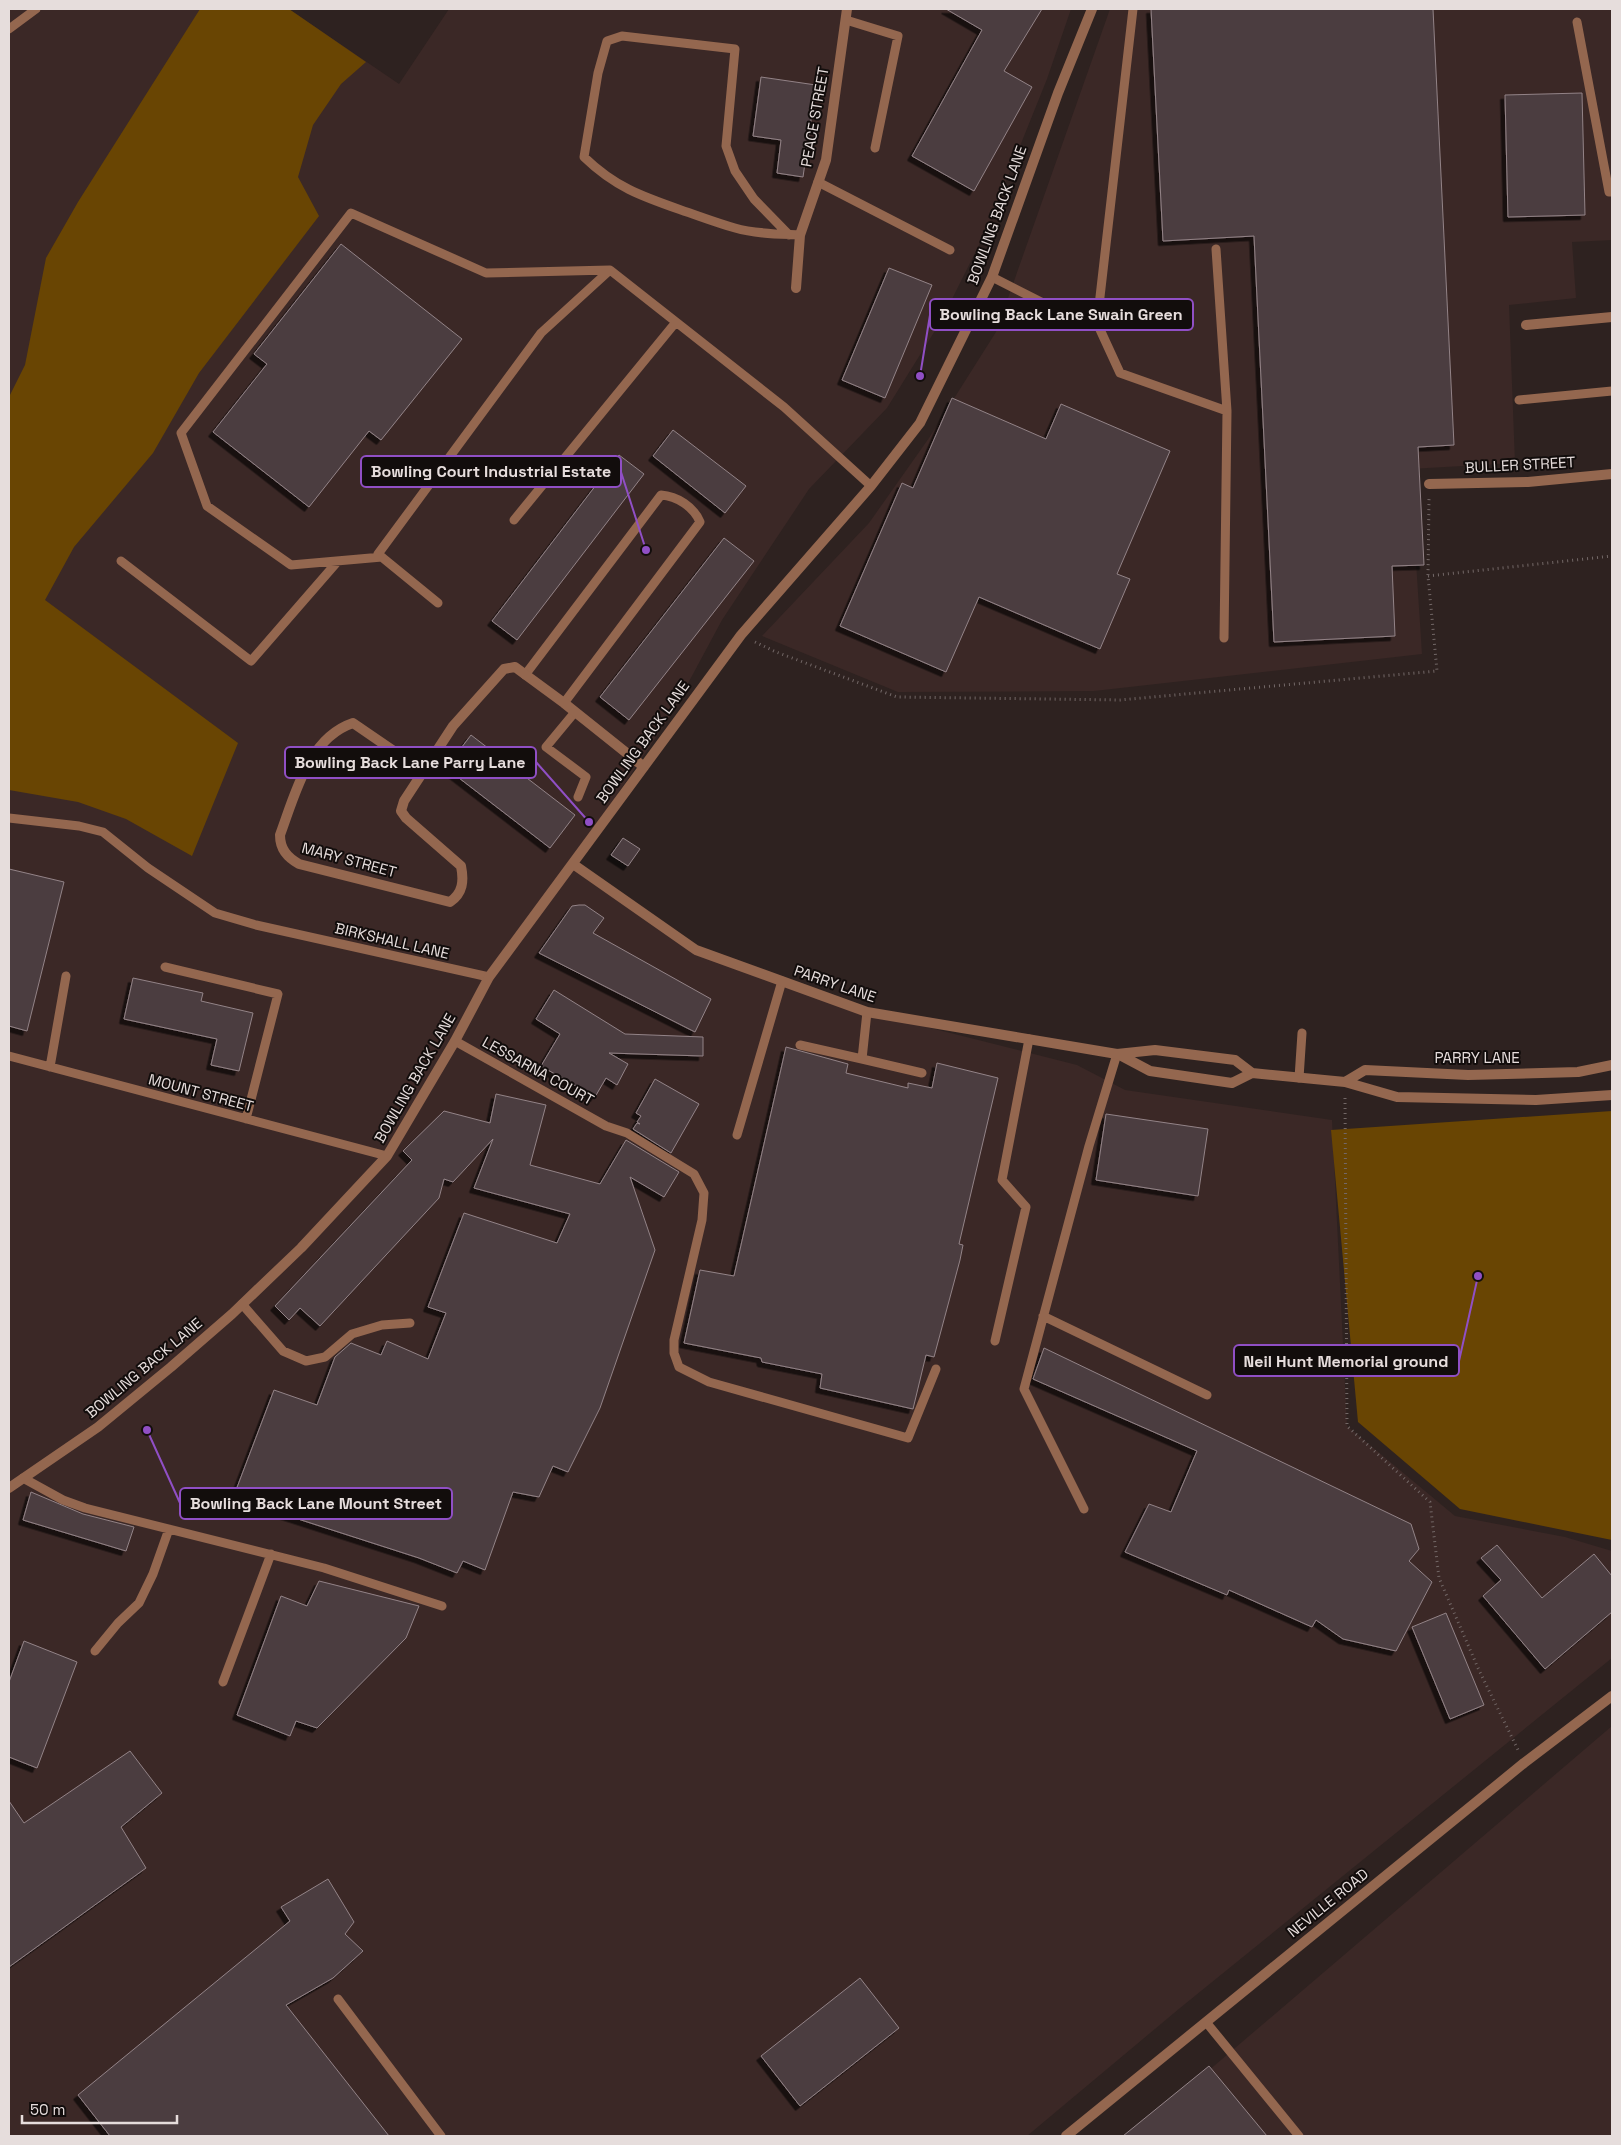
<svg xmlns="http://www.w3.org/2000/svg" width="1621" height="2145" font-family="'Space Grotesk',sans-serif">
<defs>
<filter id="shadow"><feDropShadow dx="-4.5" dy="4.5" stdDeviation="0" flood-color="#0009"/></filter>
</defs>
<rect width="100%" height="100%" fill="#2e2220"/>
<path fill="#3b2826" d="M9 9H289L399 84 449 9H1071L1047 79 985 233 941 321 887 408 809 489 722 620 671 715 569 866 573 864 696 950 867 1012 1077 1065 1125 1090 1332 1120 1347 1426 1455 1516 1565 1537 1612 1551V1658L1180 2008 1027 2136H9Z
M1110 9H1612V240L1572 242 1576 298 1509 305 1515 463 1410 469 1422 654 1094 691 898 692 762 636 869 523 929 438 996 332Z
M1612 1726V2136H1132Z"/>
<path fill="#694503" d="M200 9H289L366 62 341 84 313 125 298 177 319 216 199 373 153 453 74 547 45 600 238 743 192 856 126 819 78 802 9 790V397L25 365 46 258 78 202Z
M1612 1111V1540L1460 1509 1358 1422 1331 1130Z"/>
<path fill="#4b3e41" stroke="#938387" filter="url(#shadow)" d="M946 9H1042L1004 71 1032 87 974 191 912 156 982 30Z
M1151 9H1433L1454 445 1418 447 1424 565 1392 566 1395 636 1274 642 1254 236 1163 241Z
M761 77 816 85 803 177 777 173 781 140 753 136Z
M1582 93 1585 215 1508 217 1505 95Z
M341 244 462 339 381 440 369 431 309 507 213 432 267 364 254 354Z
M889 268 932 285 885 398 842 380Z
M952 398 1046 439 1061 404 1170 451 1117 574 1130 579 1100 649 979 597 946 672 840 626 902 483 913 488Z
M673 430 746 486 725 513 653 456Z
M619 455 644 474 517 640 492 621Z
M724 538 754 561 629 720 600 697Z
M471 735 575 815 550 848 446 768Z
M623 838 640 849 628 866 611 855Z
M9 869 64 882 27 1031 9 1026Z
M579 905H585L604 918 593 933 711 999 695 1032 539 953 572 906Z
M133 978 203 993 201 1001 253 1013 239 1071 211 1065 217 1039 124 1019Z
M554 990 625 1034 703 1037V1056L609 1053 628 1064 617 1085 606 1078 595 1097 541 1066 560 1034 536 1019Z
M786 1047 848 1064 846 1073 908 1088V1083L932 1088 937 1063 998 1078 959 1244 963 1245 960 1260 934 1357 926 1355 913 1409 820 1388 822 1374 762 1362 761 1358 684 1343 700 1270 734 1276Z
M655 1079 699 1104 671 1153 633 1129 637 1123 640 1124 637 1122 641 1116 636 1113Z
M496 1094 546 1105 530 1165 600 1184 626 1140 679 1172 664 1197 630 1177 655 1250 600 1408 568 1472 553 1466 539 1497 513 1492 485 1570 463 1561 457 1573 419 1558 233 1498 274 1390 317 1405 335 1357 351 1343 381 1355 387 1341 428 1359 446 1313 428 1307 464 1213 557 1243 570 1214 474 1188 493 1139 453 1182 444 1179 439 1198 320 1326 300 1308 289 1320 275 1306 412 1160 403 1151 444 1111 490 1123Z
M1106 1114 1208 1129 1198 1196 1096 1180Z
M1044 1348 1411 1524 1419 1549 1409 1561 1432 1582 1396 1651 1343 1639 1316 1620 1312 1627 1229 1590 1227 1595 1125 1552 1149 1504 1171 1512 1197 1451 1033 1379Z
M31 1492 83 1514 134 1527 126 1551 23 1520Z
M1497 1545 1542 1598 1594 1554 1612 1576V1612L1545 1669 1483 1596 1501 1580 1481 1558Z
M319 1581 419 1606 406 1638 317 1728 296 1721 290 1736 237 1715 281 1596 307 1606Z
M1446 1613 1484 1705 1450 1719 1412 1627Z
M24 1641 77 1662 37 1768 9 1757V1682Z
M130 1751 162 1793 121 1827 146 1868 9 1967V1801L24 1823Z
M328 1879 354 1922 345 1934 363 1951 333 1978 286 2005 389 2136H110L78 2095 290 1921 281 1907Z
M860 1978 899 2028 800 2106 761 2056Z
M1209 2066 1267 2136H1123Z"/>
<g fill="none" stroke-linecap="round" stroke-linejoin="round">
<path stroke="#736867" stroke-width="3" stroke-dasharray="1 4" stroke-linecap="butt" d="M1428 576 1612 556
M755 642 776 652 897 697 1120 700 1437 671 1428 576 1429 499
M1345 1098 1347 1426 1430 1502 1439 1578 1478 1668 1518 1750"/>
<path stroke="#94674f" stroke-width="9" d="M846 20 898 36 875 148
M1577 22 1609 192H1612
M9 29 36 9
M818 182 950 250
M789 235 754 199 735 171 726 146 735 49 622 36 607 41 598 73 584 157C615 187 641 196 681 210 699 216 717 223 735 228 756 234 779 234 800 235
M1216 249 1227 411
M992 277 1049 306 1097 323 1120 373 1227 411 1224 638
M1097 323 1133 9
M1519 400 1612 391
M514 520 676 322
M382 557 291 565 207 506 181 433 351 213 486 273 610 270 784 407 871 486
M121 561 251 661 338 561
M438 603 378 554 541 333 610 270
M525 675 661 495C677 496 694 507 700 522L564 703
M575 712 546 747 586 777 578 797
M9 818 79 826 103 832 148 868 215 913 256 925 489 977
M165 967 278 994 246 1119
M455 1041 606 1126 627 1133 694 1174 704 1193 702 1220 674 1340V1353L679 1367 709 1382 908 1438 936 1369
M800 1045 862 1059 867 1012
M9 1056 387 1156
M862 1059 922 1073
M50 1067 66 976
M1299 1078 1302 1033
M737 1135 782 981
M242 1304 283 1351 306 1361 325 1357 352 1334 382 1325 410 1323
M1043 1316 1207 1395
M995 1341 1026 1207 1002 1180 1029 1039
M23 1478 63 1500 85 1508 324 1568 442 1606
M1084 1509 1024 1389 1089 1146 1117 1054
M95 1651 118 1623 139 1603 153 1574 169 1529
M223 1682 271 1554
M338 1999 441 2136
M1206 2022 1299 2136"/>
<path stroke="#94674f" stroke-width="10" d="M796 288 800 235 826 160 847 9
M1526 325 1612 317
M1429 484 1528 482 1612 474
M423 771 353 723C308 738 295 795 280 835 280 849 287 857 299 864L450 902C463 893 464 881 461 866L406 818 401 811 404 801 453 726 504 669 515 667 564 703 644 767
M573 864 696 950 867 1012 1117 1054 1155 1050 1235 1060 1252 1073
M1118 1054 1150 1071 1232 1083 1252 1073 1345 1082 1397 1097 1536 1100 1612 1095
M1345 1082 1365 1070 1468 1075 1578 1072 1612 1065
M9 1488 98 1427 171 1367 232 1314 301 1248 387 1156 455 1041 489 977 741 635 871 486 920 423 992 277 1058 93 1092 9
M1066 2136 1524 1763 1612 1696"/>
</g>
<g text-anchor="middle" stroke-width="4" stroke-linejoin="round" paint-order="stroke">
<g font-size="15" fill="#e6dddc" stroke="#120d0c">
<text transform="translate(815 117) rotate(-80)" y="5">PEACE STREET</text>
<text transform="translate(997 215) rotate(-70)" y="5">BOWLING BACK LANE</text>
<text transform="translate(1520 465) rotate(-3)" y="5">BULLER STREET</text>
<text transform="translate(643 742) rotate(-54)" y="5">BOWLING BACK LANE</text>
<text transform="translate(349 860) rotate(15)" y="5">MARY STREET</text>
<text transform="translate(392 941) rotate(13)" y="5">BIRKSHALL LANE</text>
<text transform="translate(835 984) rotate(19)" y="5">PARRY LANE</text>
<text x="1477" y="1063">PARRY LANE</text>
<text transform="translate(538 1071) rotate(29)" y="5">LESSARNA COURT</text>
<text transform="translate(415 1078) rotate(-60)" y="5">BOWLING BACK LANE</text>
<text transform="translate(201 1093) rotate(15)" y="5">MOUNT STREET</text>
<text transform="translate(144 1368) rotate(-40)" y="5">BOWLING BACK LANE</text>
<text transform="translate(1328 1903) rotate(-39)" y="5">NEVILLE ROAD</text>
</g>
</g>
<path fill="none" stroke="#904fc5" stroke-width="2" d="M920 376L930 315M646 550L621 472M589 822L536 762M1478 1276L1459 1361M147 1430L180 1503"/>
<g fill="#904fc5" stroke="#120d0c" stroke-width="2">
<circle cx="920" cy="376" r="5"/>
<circle cx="646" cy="550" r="5"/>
<circle cx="589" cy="822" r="5"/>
<circle cx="1478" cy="1276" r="5"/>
<circle cx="147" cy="1430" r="5"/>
</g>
<g fill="#120d0c" stroke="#904fc5" stroke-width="2">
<rect x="930" y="299" width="263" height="31" rx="5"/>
<rect x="361" y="456" width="260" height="31" rx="5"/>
<rect x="285" y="747" width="251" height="31" rx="5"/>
<rect x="1234" y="1345" width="225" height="31" rx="5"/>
<rect x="180" y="1488" width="272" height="31" rx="5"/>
</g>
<g font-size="16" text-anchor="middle" font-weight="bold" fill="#e6dddc">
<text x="1061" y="320">Bowling Back Lane Swain Green</text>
<text x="491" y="477">Bowling Court Industrial Estate</text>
<text x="410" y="768">Bowling Back Lane Parry Lane</text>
<text x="1346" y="1367">Neil Hunt Memorial ground</text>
<text x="316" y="1509">Bowling Back Lane Mount Street</text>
</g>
<rect width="1621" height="2145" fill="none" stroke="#e6dddc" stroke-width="20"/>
<path d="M22 2115v8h155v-8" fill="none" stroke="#e6dddc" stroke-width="2.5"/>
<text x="30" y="2115" font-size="15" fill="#e6dddc" stroke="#120d0c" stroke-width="4" paint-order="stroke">50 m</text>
</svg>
